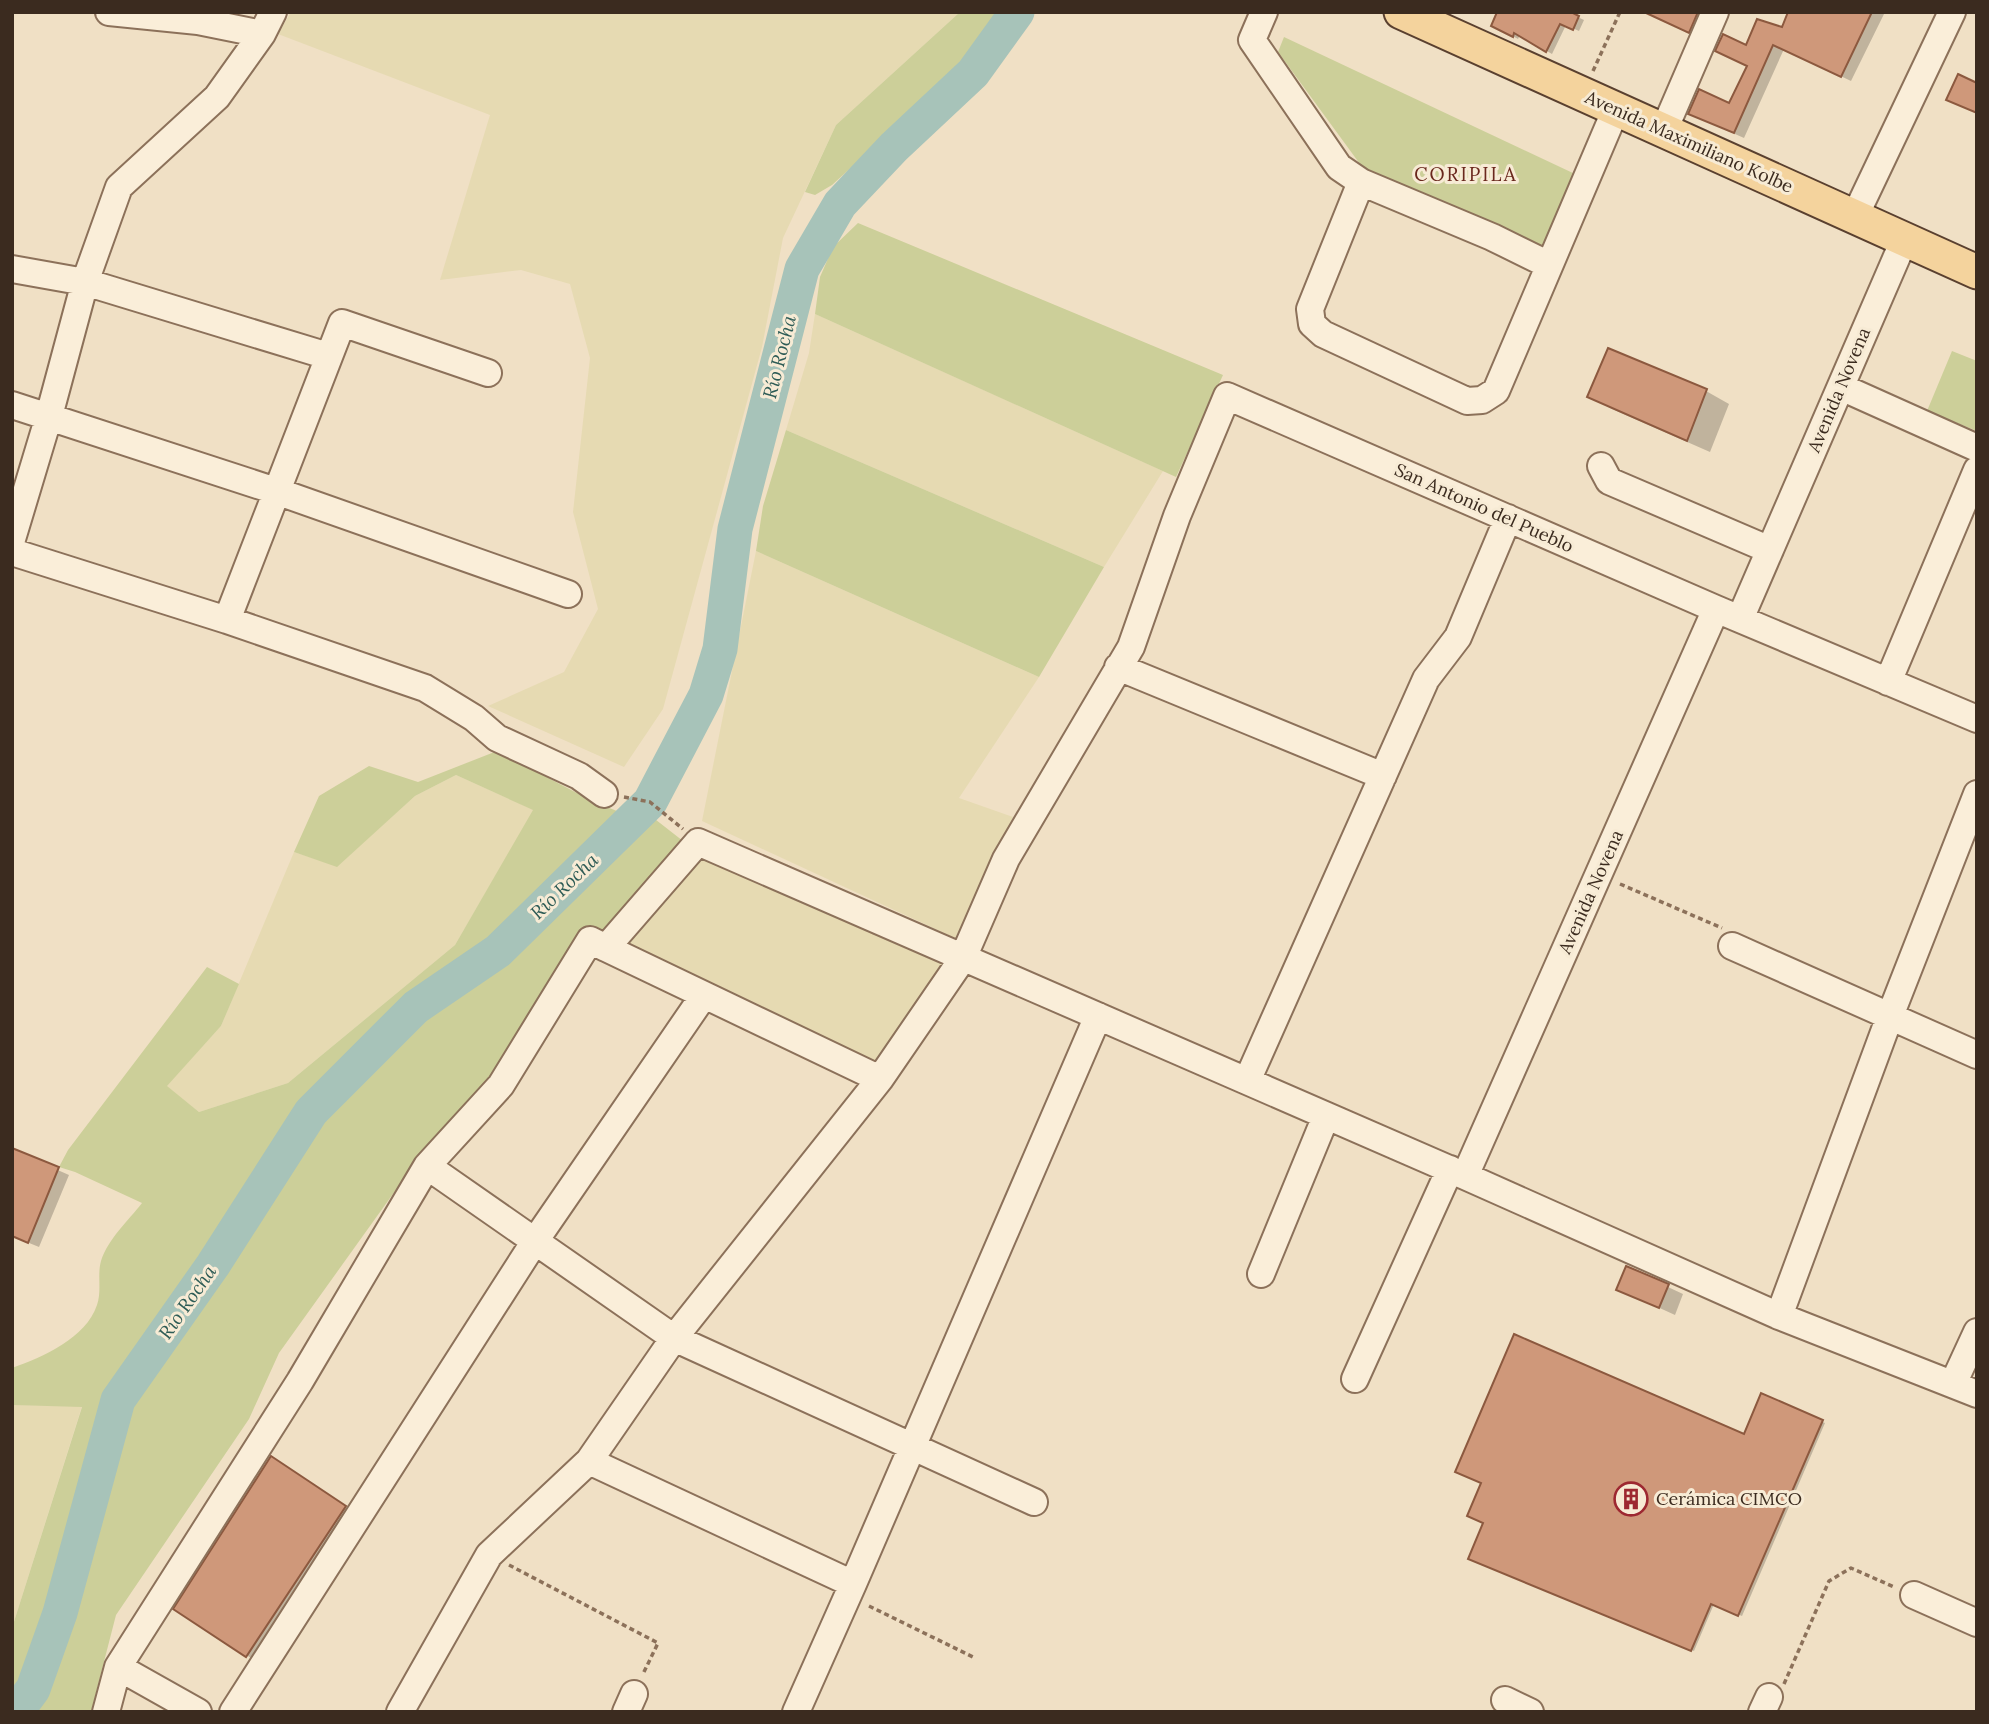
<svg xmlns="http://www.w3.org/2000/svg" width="1989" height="1724" font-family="Lora,serif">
<rect width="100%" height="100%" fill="#f0e0c5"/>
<path fill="#e6dab2" d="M291 12H960L836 125 783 238 762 347 663 709 624 767 488 706 564 672 598 609 573 512 590 358 570 284 521 270 440 280 490 115 278 34Z
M815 314 1163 471 1104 567 786 430 809 353Z
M756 551 1039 677 959 798 1013 817 957 939 702 821Z
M456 775 534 810 455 945 288 1083 199 1112 166 1086 221 1026 294 852 337 866 415 796Z
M700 856 944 964 875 1066 623 944Z
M12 1405 82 1406 12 1628Z"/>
<path fill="#cccf99" d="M960 12H999L964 65 832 185 815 195 805 192 836 125Z
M1284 37 1575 174 1541 251 1511 238 1507 228 1415 189 1403 192 1368 175 1278 52Z
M858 223 1223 375 1176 477 815 314 820 277 833 247Z
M1952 351 1977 361V431L1927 411Z
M786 430 1104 567 1039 677 756 551 763 506Z
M497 751 594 802 617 811 541 890 469 957 413 992 304 1101 207 1251 106 1398 38 1643 20 1686 12 1695V1628L82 1407 12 1405V1368C43 1357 86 1338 97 1305 102 1291 97 1275 101 1261 108 1239 128 1221 142 1203L75 1172 59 1167 68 1150 207 967 239 984 221 1026 167 1086 199 1112 288 1083 455 945 533 810 456 775 415 796 337 867 294 852 319 796 369 766 418 782Z
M651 816 683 841 495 1077 423 1152 279 1353 249 1419 116 1615 91 1712H27L44 1687 73 1597 129 1400 317 1122 418 1016 496 966Z"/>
<path fill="#0003" d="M1567 12 1584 20 1579 31 1566 25 1552 54 1520 35 1518 39 1493 25Z
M1645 12H1704L1693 34Z
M1790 12H1885L1851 81 1784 49 1744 138 1690 114 1730 105 1749 66 1746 48 1783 29Z
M1706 391 1729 404 1710 452 1612 409 1589 396Z
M12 1150 69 1175 39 1247 12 1236Z
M1627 1268 1683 1294 1675 1315 1618 1289Z
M1762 1395 1825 1423 1742 1616 1714 1604 1694 1651 1472 1559 1744 1436Z
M282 1464 356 1514 257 1662 176 1609Z"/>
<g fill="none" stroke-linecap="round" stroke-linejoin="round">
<path stroke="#a7c3b9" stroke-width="35" d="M16 1712 33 1689 60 1613 118 1400 213 1265 311 1112 416 1007 498 951 650 802 706 695 720 649 735 529 802 269 840 204 894 147 973 73 1017 12"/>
</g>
<path fill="#cf987a" stroke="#8c593f" stroke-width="2" d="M1497 12H1571L1579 16 1573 30 1560 24 1546 52 1514 33 1513 37 1491 26Z
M1644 12H1698L1689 33Z
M1788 12H1872L1841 77 1773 45 1734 133 1688 114 1699 89 1729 103 1747 66 1715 51 1723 34 1746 45 1757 19 1782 27Z
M1958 74 1977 83V113L1946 100Z
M1608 348 1707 389 1687 441 1587 397Z
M12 1148 59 1167 28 1243 12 1236Z
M1626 1266 1669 1284 1659 1308 1616 1290Z
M1514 1334 1744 1434 1761 1393 1823 1420 1738 1616 1711 1604 1691 1651 1468 1559 1483 1523 1467 1516 1481 1483 1455 1472Z
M271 1456 346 1506 246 1657 173 1609Z"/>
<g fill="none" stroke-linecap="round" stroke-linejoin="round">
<defs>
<path id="minor" d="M109 12 198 21 262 34
M1264 12 1252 40 1339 167 1361 182 1492 237 1549 265
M1664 130 1715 12
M1361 182 1310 309 1312 324 1323 334 1467 401 1482 400 1496 391 1616 109
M1855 216 1952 12
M12 269 85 282 328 356
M1841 387 1977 448
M12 405 276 491 568 594
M1601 466 1609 481 1770 550
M12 539 49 416 85 282 119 187 217 97 262 34 273 12
M12 552 227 620 425 688 474 718 497 738 579 776 604 794
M1740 619 1905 238
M227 620 342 323 488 373
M1118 667 1383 776
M1888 682 1977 470
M1732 946 1977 1055
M606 948 880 1079
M1247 1081 1426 679 1458 637 1508 518
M427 1166 674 1338 1034 1502
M1465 1176 1716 609
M1261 1274 1326 1116
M1779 1316 1890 1016 1977 794
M1355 1379 1450 1169
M1953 1384 1977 1332
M589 1461 853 1584
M1914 1595 1977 1623
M118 1667 198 1712
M1505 1700 1530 1712
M106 1712 118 1667 300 1381 427 1166 501 1085 590 940 606 948 698 842 1465 1176 1779 1316 1977 1394
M233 1712 535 1241 704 995
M400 1712 489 1555 589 1461 674 1338 880 1079 963 958 1006 859 1131 647 1177 516 1227 396 1716 609 1977 719
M626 1712 634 1694
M796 1712 853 1584 1098 1016
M1762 1712 1769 1697"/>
<path id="major" d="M1401 12 1977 272"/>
</defs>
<use href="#minor" stroke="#8c715a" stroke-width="30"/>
<use href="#major" stroke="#5a402f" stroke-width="37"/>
<path stroke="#8c715a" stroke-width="3.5" stroke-dasharray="5 3.5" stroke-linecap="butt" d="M1593 71 1620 12
M624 797 650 802 683 829
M1620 884 1722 928
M509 1565 658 1643 643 1674
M869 1606 975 1658
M1784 1684 1829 1581 1851 1568 1894 1587"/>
<use href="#minor" stroke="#faeed9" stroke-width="26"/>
<use href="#major" stroke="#f4d39d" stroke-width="33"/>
</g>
<defs>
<symbol id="building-ring" viewBox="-11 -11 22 22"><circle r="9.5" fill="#f7ebd5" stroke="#9d2831" stroke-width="1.5"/><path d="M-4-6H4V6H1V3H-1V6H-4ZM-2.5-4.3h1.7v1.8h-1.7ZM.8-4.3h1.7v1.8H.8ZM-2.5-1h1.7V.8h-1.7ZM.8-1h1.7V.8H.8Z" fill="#9d2831"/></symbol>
</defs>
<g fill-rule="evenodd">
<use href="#building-ring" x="1612" y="1480" width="38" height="38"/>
</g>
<g text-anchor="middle" stroke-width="6" stroke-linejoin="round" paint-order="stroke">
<g font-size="18" fill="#3b2b1f" stroke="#f7ebd5">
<text transform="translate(1689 142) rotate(24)" y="6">Avenida Maximiliano Kolbe</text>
<text transform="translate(1839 390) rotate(-67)" y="6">Avenida Novena</text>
<text transform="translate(1484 508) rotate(24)" y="6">San Antonio del Pueblo</text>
<text transform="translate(1591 892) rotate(-66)" y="6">Avenida Novena</text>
</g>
<g font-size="18" fill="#3b2b1f" stroke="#f7ebd5" text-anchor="start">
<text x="1656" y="1505">Cerámica CIMCO</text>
</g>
<g font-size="19" letter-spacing="2" fill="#6a281d" stroke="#f7ebd5">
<text x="1466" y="181">CORIPILA</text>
</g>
<g font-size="19" font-style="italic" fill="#2e5c56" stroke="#f7ebd5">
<text transform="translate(779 357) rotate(-76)" y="7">Río Rocha</text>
<text transform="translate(564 886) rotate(-44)" y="7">Río Rocha</text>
<text transform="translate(187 1302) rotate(-55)" y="7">Río Rocha</text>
</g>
</g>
<rect width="1989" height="1724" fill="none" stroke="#3b2b1f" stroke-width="28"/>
</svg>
